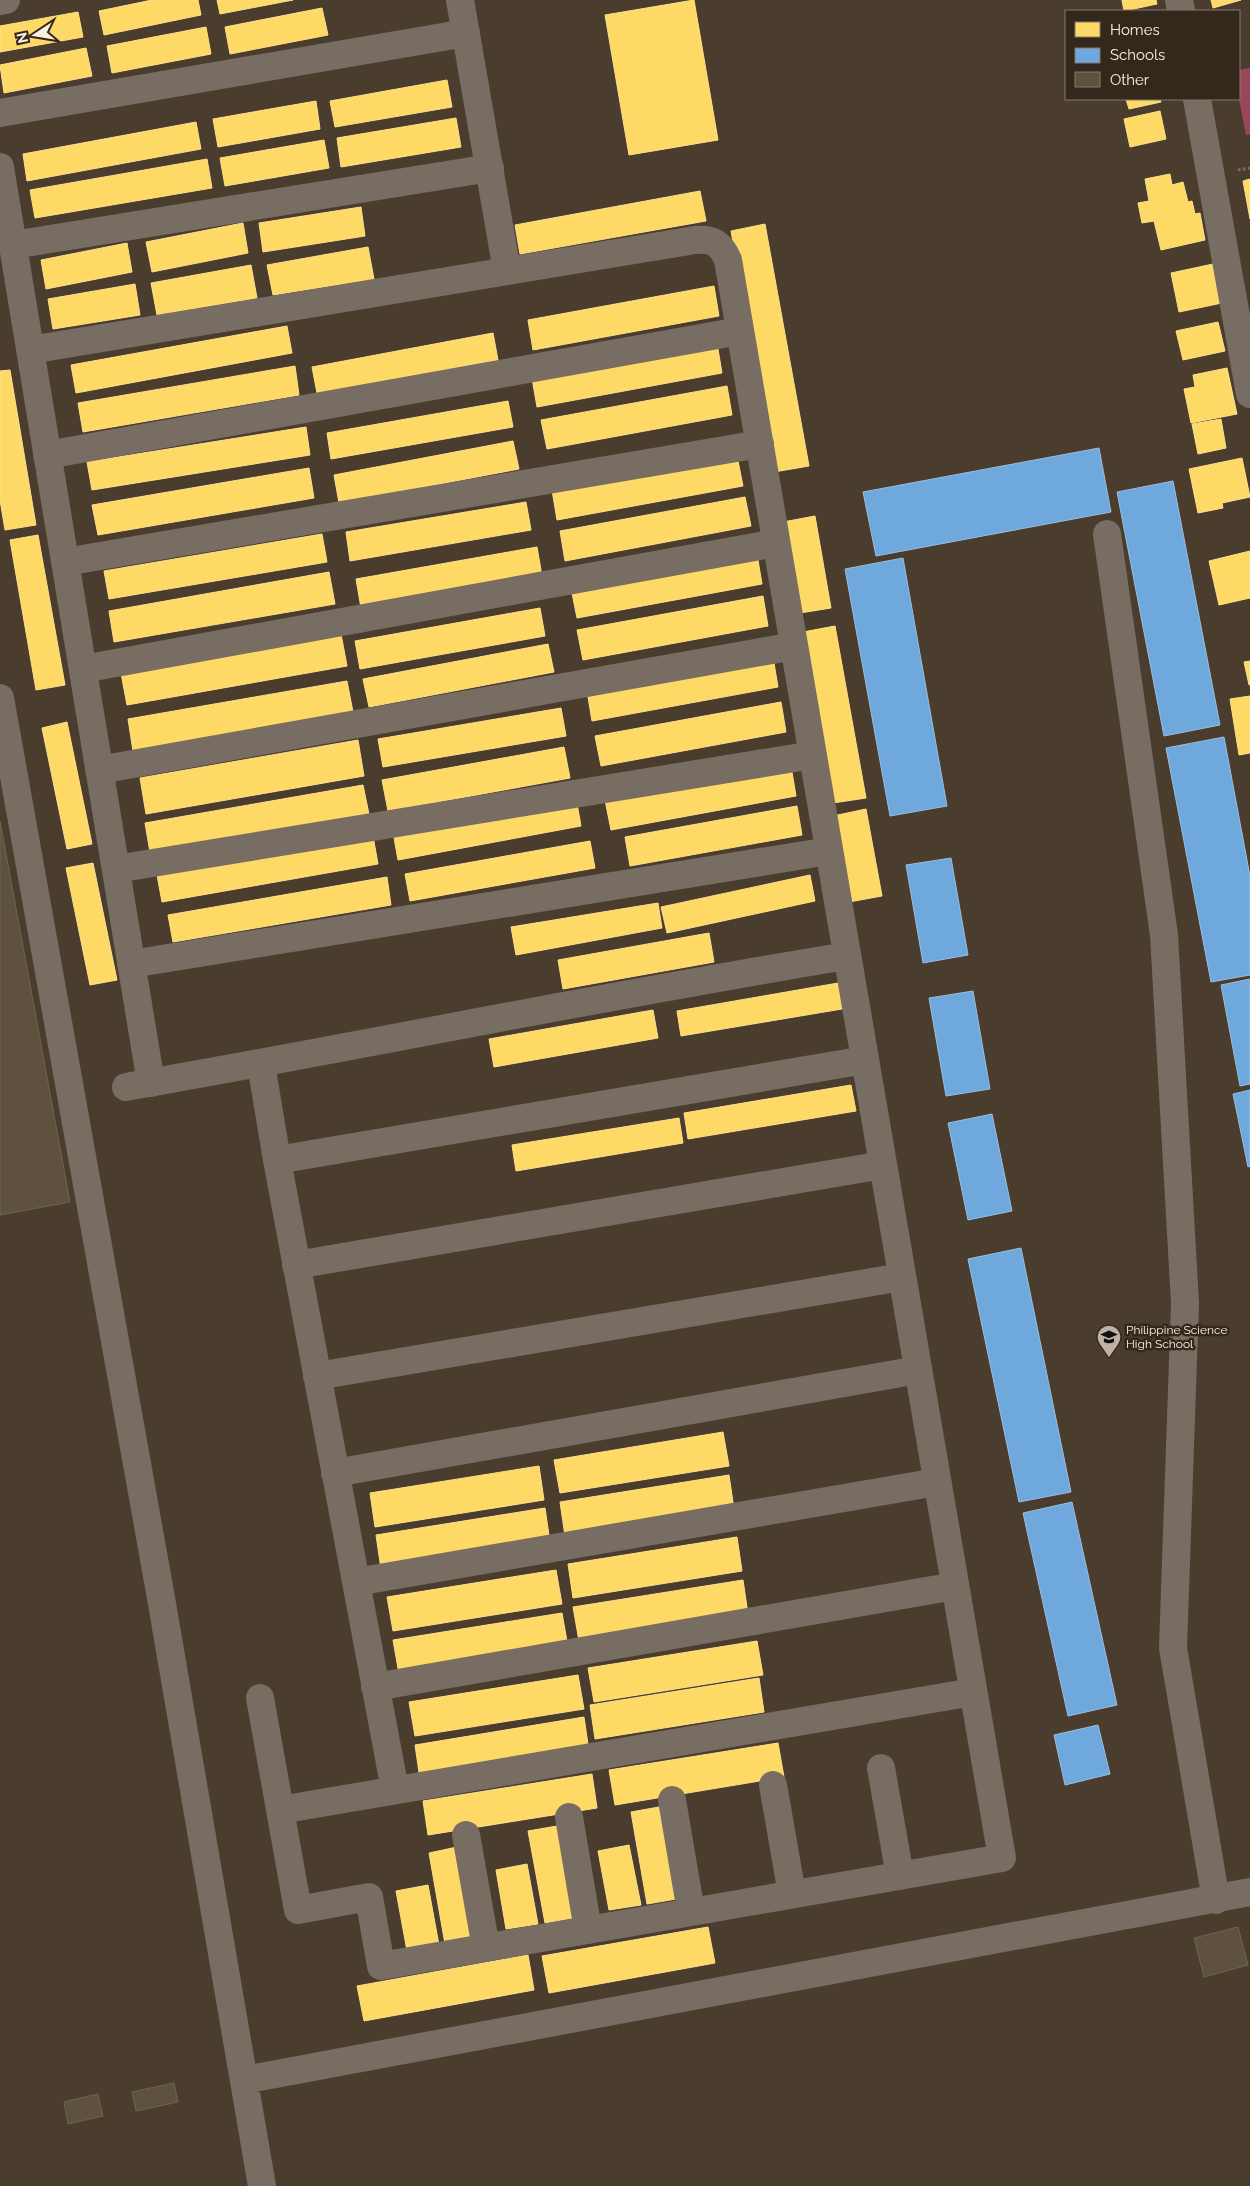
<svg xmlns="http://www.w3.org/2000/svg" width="1250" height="2186" font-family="Raleway,sans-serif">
<rect width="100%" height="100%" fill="#4b3d2e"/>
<path fill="#984858" d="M1250 68V134L1246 135 1239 99V70Z"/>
<path fill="#ffd966" stroke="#fee08c" d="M152 0H198L201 15 104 35 99 11Z
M217 0H293L220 14Z
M694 0 718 140 629 155 605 15Z
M1122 0H1156L1157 4 1124 11Z
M1211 0H1241L1213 8Z
M322 8 328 35 230 54 225 27Z
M78 12 83 37 0 52V26Z
M206 27 211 54 112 73 107 46Z
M86 48 92 76 4 93 0 65Z
M447 80 452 107 335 127 330 101Z
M1126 99H1160L1161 102 1129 109Z
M316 101 320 129 218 147 213 119Z
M1160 111 1166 139 1130 147 1124 119Z
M456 118 461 147 341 167 337 138Z
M196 122 201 149 27 181 23 154Z
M324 140 329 168 225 186 220 158Z
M207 159 212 188 35 218 30 190Z
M1170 174 1172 185 1183 182 1188 202 1192 201 1195 214 1200 213 1205 240 1161 250 1154 221 1142 223 1138 203 1149 201 1145 179Z
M1250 179V219L1243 181Z
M700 191 706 221 520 254 515 225Z
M361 207 365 236 263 252 259 223Z
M243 223 248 253 152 272 146 242Z
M765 224 809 466 774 472 731 231Z
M127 243 132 272 46 289 41 260Z
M368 247 374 279 273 295 267 265Z
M1213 264 1222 303 1179 312 1171 273Z
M251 265 257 298 157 315 151 283Z
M135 284 140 315 53 329 48 299Z
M714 286 719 316 533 350 528 320Z
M1218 322 1225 351 1183 360 1176 331Z
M287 326 292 353 76 393 71 365Z
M493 333 498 360 317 393 312 367Z
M717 343 722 373 537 407 532 378Z
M295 366 299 395 83 432 78 403Z
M1227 368 1237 414 1191 423 1184 389 1195 387 1193 375Z
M10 370 36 525 5 530 0 500V371Z
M727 386 732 415 547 449 541 420Z
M508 401 513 427 331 459 327 433Z
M1221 419 1226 448 1198 454 1192 424Z
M306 427 310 455 92 490 87 462Z
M513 441 519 469 339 503 334 475Z
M737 456 743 486 557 520 552 490Z
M1242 458 1250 497 1222 503 1223 508 1198 513 1189 469Z
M309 468 314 498 98 535 92 505Z
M745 497 751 526 565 561 560 531Z
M526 502 531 530 350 561 346 532Z
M815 516 831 608 800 613 783 522Z
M322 534 327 562 109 599 104 571Z
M38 535 65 685 36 690 10 540Z
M537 547 542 576 361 608 356 579Z
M1250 551V598L1219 605 1209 561Z
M757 554 762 584 577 618 571 588Z
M329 572 335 604 114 642 109 611Z
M763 596 768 626 583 660 577 630Z
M540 608 545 636 360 669 355 641Z
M835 626 866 798 833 803 803 632Z
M341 634 347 666 127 705 121 673Z
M548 644 554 672 369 707 363 679Z
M773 657 778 687 592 721 587 691Z
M1250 661V685H1249L1244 662Z
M347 681 353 712 133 751 128 719Z
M1250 696V753L1239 755 1230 699Z
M781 702 786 732 601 766 595 736Z
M561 708 566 736 383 767 378 739Z
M67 722 92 844 67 849 42 728Z
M358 740 364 776 146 814 140 778Z
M564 747 570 778 388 811 382 780Z
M791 766 796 796 611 830 605 800Z
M363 785 370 819 151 858 145 823Z
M576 798 581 826 398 860 393 832Z
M797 806 802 835 630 866 625 837Z
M866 809 882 896 849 902 833 816Z
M373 836 378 864 162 902 157 875Z
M590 841 595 868 410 901 405 874Z
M93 863 117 980 90 985 66 868Z
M810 875 815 901 667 933 661 907Z
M387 877 391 905 173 942 168 915Z
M658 903 662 928 516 955 511 927Z
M709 933 714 962 563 989 558 960Z
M844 982 848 1008 681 1036 677 1011Z
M653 1010 658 1038 494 1067 489 1039Z
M851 1085 856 1111 688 1139 684 1113Z
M679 1118 683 1143 516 1171 512 1145Z
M723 1432 729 1466 560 1493 554 1460Z
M539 1466 544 1500 375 1527 370 1493Z
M729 1475 734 1509 565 1536 560 1502Z
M545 1508 550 1542 381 1569 376 1535Z
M737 1537 742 1571 573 1598 568 1564Z
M556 1570 562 1604 393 1631 387 1597Z
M743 1580 748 1614 579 1641 573 1607Z
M562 1613 568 1647 399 1674 393 1640Z
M757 1641 763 1675 594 1702 588 1668Z
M578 1675 584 1709 415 1736 409 1702Z
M759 1678 764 1712 595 1739 590 1705Z
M584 1717 589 1751 420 1779 415 1745Z
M778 1743 784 1777 615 1805 609 1770Z
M592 1774 597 1808 428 1835 423 1801Z
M659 1807 676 1899 647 1904 631 1812Z
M557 1826 573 1918 545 1923 528 1831Z
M629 1845 641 1905 609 1910 598 1851Z
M457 1847 474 1939 445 1944 429 1853Z
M527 1864 538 1924 506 1929 496 1870Z
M428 1885 439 1945 407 1951 396 1891Z
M708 1927 715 1963 549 1993 542 1956Z
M528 1955 534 1990 364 2021 357 1986Z"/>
<path fill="#6fa8dc" stroke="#9abede" d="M1099 448 1111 512 876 556 863 492Z
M1173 481 1220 725 1164 736 1117 492Z
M903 558 947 806 890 816 845 569Z
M1224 737 1250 876V975L1211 982 1166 748Z
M951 858 968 955 923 963 906 865Z
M1250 979V1084L1240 1086 1221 985Z
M973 991 990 1089 946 1096 929 998Z
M1250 1090V1166L1248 1167 1233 1094Z
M992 1114 1012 1211 968 1220 948 1123Z
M1021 1248 1071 1492 1019 1502 968 1259Z
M1072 1502 1117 1705 1068 1716 1023 1513Z
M1098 1725 1110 1774 1065 1785 1054 1735Z"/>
<path fill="#5e523e" stroke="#6d6456" d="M0 821 70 1202 0 1215Z
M1238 1927 1248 1965 1204 1977 1194 1938Z
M174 2083 178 2102 136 2111 132 2092Z
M98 2094 103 2116 68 2124 64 2102Z"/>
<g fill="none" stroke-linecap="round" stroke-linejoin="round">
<path stroke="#796f65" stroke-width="3" stroke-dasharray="2.5 2.5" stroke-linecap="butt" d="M1238 170 1250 168"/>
<path stroke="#776d62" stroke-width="28" d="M460 0 507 271
M1179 0 1181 11
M0 1 6 0
M1197 99 1250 394
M0 113 466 33
M0 167 151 1083
M13 245 490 168
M30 350 695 240C713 238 721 244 728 260L1002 1858 381 1966 369 1897 298 1910 260 1698
M47 455 740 331
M1107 534 1164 935 1185 1303 1173 1648 1216 1900
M65 562 760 444
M83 669 776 543
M0 698 161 1598 262 2186
M99 770 794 646
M116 869 813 755
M131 964 829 851
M261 1064 277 1160 395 1790
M126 1087C367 1045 606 995 847 956
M277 1160 865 1060
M296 1265 883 1165
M317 1376 902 1277
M335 1473 918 1370
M356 1582 937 1482
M375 1687 955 1586
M881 1768 900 1876
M773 1785 792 1894
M672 1800 691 1912
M280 1810 973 1692
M569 1817 588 1930
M466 1835 486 1948
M244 2080 1250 1892"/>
</g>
<defs>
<symbol id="school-pin" viewBox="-11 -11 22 30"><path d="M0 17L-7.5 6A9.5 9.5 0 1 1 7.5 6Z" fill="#bfb1a4" stroke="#33281b"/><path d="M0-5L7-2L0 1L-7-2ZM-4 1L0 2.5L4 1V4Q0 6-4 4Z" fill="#111"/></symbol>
</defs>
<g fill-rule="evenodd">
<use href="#school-pin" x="1095" y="1323" width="28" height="38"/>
</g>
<g text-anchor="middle" stroke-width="5" stroke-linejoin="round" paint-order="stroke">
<g font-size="12" fill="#fdf0e3" stroke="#33281b" text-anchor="start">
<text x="1126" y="1334">Philippine Science<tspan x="1126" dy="14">High School</tspan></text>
</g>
</g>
<rect x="1065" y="10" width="175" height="90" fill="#33281b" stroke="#84786b"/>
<rect x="1075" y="22" width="25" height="15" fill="#ffd966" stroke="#84786b"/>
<text x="1110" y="35" font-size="15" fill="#fdf0e3">Homes</text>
<rect x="1075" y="48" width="25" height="15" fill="#6fa8dc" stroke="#84786b"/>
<text x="1110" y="60" font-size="15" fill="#fdf0e3">Schools</text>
<rect x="1075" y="72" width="25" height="15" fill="#5e523e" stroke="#84786b"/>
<text x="1110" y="85" font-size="15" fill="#fdf0e3">Other</text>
<g transform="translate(35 35) rotate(258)" stroke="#33281b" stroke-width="4" paint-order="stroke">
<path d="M0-4L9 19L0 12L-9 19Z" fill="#fdf0e3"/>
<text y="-8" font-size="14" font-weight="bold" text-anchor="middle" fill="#fdf0e3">N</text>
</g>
</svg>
